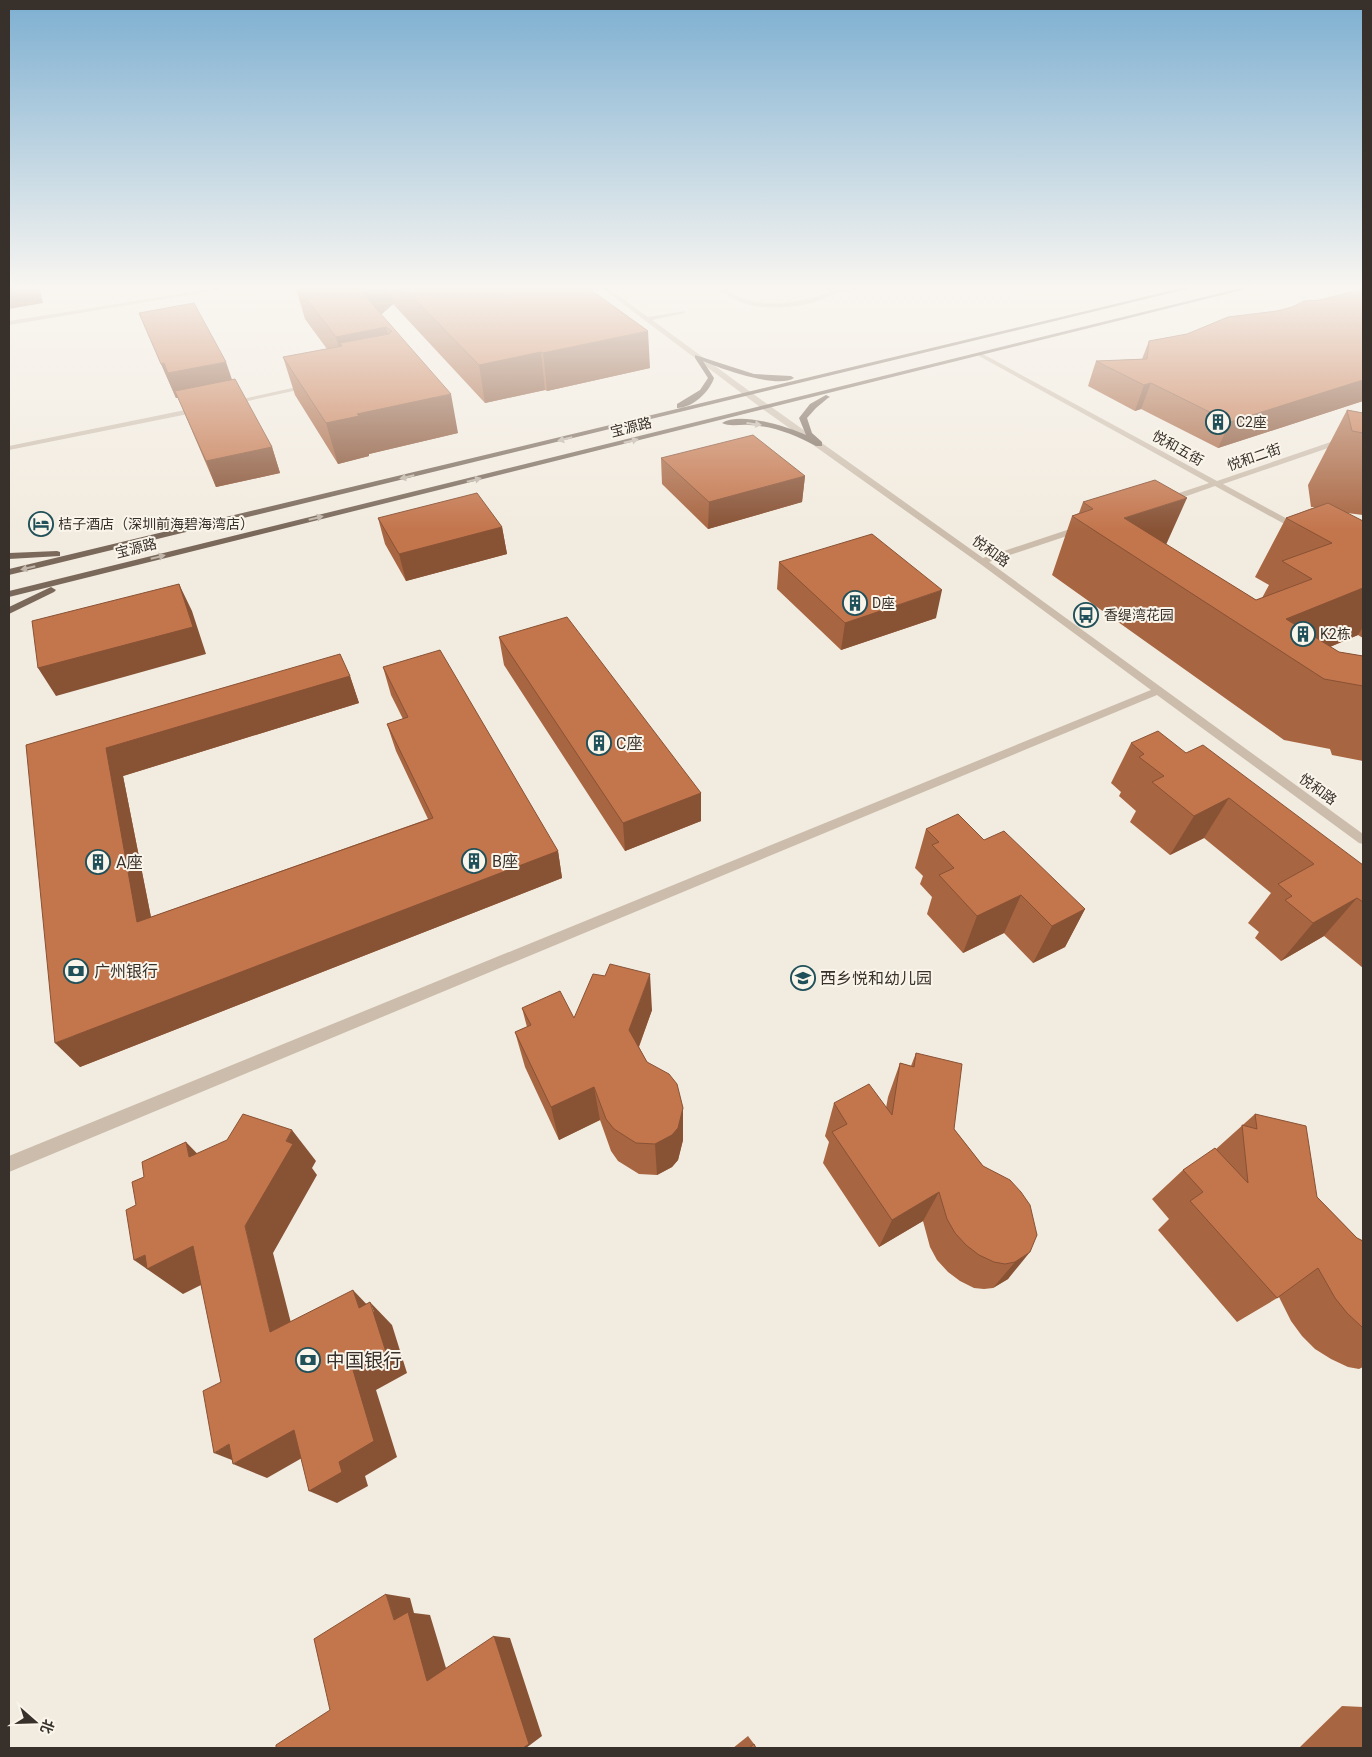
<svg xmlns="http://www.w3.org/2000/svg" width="1372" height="1757" font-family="Roboto,'Noto Sans SC',sans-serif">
<rect width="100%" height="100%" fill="#f2ebdf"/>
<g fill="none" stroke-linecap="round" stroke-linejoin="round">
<path fill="#cbbcab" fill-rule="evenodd" d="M236 285H247L9 325V321Z
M598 285H604L648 317 685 311V313L652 320 770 406 983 558 1079 526H1085V530L989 562 1363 834V844L1359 843 1157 695 9 1172V1156L1151 690 979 563 764 410Z
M718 285H724C745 313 803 304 831 291L826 289 827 285H833L832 288 841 290 851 289 849 285H855L858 288 855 291C849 293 842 292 836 293 829 295 822 300 815 302 785 310 738 313 718 285Z
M979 354H983L1217 481 1360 432H1363V436L1223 484 1302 527V531L1299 532 1215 486 1170 502H1164V498L1209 483 979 356Z
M310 384 313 386 312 387 229 405 225 403Z
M200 407 204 409 203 411 9 450V446Z"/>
<path fill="#7a695b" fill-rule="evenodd" d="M1194 285H1203L9 575V569Z
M1253 285H1262L9 597V591Z
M695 355 754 374 791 376 794 378C778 389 721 369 703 361L714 378C710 391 693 408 677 408V404L700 390 708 378 695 358Z
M826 395 830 397 828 398 816 408 807 418 812 433 822 442V446H816C795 435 773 426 749 425 741 424 729 427 722 423 740 411 788 427 806 435L799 418 810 404Z
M57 551 60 552V556L9 559V553Z
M51 587 56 590 54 592 9 614V607Z"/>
</g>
<path fill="#a86541" d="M295 285H584L650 368 547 391 545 390 485 403 393 304 381 315 458 433 369 454V456L338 464 295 395 283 357 327 349 305 319Z
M1363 286V401L1218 448 1141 409 1135 411 1088 386 1096 361 1142 359 1149 341 1187 334 1358 290Z
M139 313 232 380 272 447 280 473 216 487 178 398H176Z
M1347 410 1363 413V515L1347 513 1363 521V638L1358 635 1330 647 1339 652 1363 656V761L1332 755 1330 749 1284 740 1052 575 1072 516 1079 513 1083 502 1166 545 1256 600 1262 598 1269 585 1255 577 1286 518 1315 507H1311L1308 485Z
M661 458 805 476 802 502 708 529 662 484Z
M378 518 502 527 507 554 406 581 385 544Z
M779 562 936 618 841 650 777 589Z
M499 637 701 793V821L625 851 504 665Z
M383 667 558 851 562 878 80 1067 26 745 350 676 359 703 123 776 151 917 428 819 396 751 387 724 403 719 391 695Z
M1131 743 1186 753 1363 865V968L1324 936 1281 961 1255 938 1259 932 1248 923 1271 893 1204 838 1170 855 1130 822 1136 811 1119 796 1121 792 1111 783Z
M926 829 984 840 1085 909 1065 947 1033 963 1004 933 963 953 927 914 932 897 920 884 923 876 915 868Z
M522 1008 574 1018 652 1010 639 1047 647 1062 683 1108V1140L678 1160 672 1167 657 1175 639 1174 618 1161 611 1151 600 1120 559 1140 525 1067 515 1032 527 1027Z
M916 1053 954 1129 1037 1235 1008 1279 993 1288 984 1289 974 1288 960 1281 948 1272 937 1260 930 1247 923 1221 879 1247 823 1163 829 1142 825 1136 834 1103 886 1108 888 1097 900 1063 911 1066Z
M1255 1114 1317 1197 1357 1238 1363 1241V1367L1359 1369 1348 1367 1331 1359 1315 1349 1302 1336 1291 1321 1279 1297 1237 1322 1158 1230 1169 1219 1152 1199 1183 1170 1216 1149Z
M1342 1706 1363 1707V1748H1301L1300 1747Z
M748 1736 754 1744 756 1748H733Z"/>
<path fill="#885235" d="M9 285H39L43 303 9 309Z
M367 285H389L393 304 368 326 360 290Z
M386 327 395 364 340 343 348 374H346L336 337Z
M648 331 650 368 547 391 543 353Z
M541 352 545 390 485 403 479 365Z
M226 362 238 397 175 391 182 408 168 373Z
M164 363 178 398H176L161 364Z
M1363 380V401L1218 448 1230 422Z
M1151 383 1141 409 1135 411 1144 385Z
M451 394 458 433 369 454V456L338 464 326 423 357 414Z
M272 447 280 473 216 487 206 461Z
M805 476 802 502 708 529 709 502Z
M1187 498 1161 556 1124 518Z
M502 527 507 554 406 581 399 554Z
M179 584 192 611 206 654 56 696 38 668Z
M1363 588V627L1358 635 1296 661 1286 619Z
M942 590 936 618 841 650 845 623Z
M350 676 359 703 123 776 157 948 137 922 106 748Z
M701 793V821L625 851 623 823Z
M1229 798 1204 838 1170 855 1194 816Z
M558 851 562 878 80 1067 55 1043Z
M1021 895 1004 933 963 953 977 916Z
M1357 898 1324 936 1281 961 1313 923Z
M1085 909 1065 947 1033 963 1052 926Z
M650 974 652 1010 632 1065 629 1030Z
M594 1087 600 1120 559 1140 551 1107Z
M683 1108V1140L678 1160 672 1167 657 1175 655 1144Z
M292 1130 316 1161 312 1168 317 1175 273 1253 299 1354 270 1332 245 1226 286 1141Z
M186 1142 216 1173 189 1157Z
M939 1192 923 1221 879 1247 892 1220Z
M193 1246 225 1273 183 1294 134 1260 145 1255Z
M1030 1252 1008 1279 993 1288 1015 1262Z
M353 1290 374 1312 370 1302 392 1325 407 1373 376 1390 397 1457 365 1476 368 1486 337 1503 309 1491 339 1462 353 1370 359 1308Z
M294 1430 323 1446 267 1478 233 1464 237 1462 214 1453 229 1444Z
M386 1594 410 1598 414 1613 430 1615 449 1678 427 1681 394 1620Z
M494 1636 510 1638 542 1736 526 1748H523Z"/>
<path fill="#c3754c" stroke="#885235" d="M296 285H367L360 290 451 394 357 414 359 416 326 423 283 357 342 346 340 343 389 334 392 331 386 327 336 337Z
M401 285H584L648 331 543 353 541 352 479 365Z
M1363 286V380L1230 422 1151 383 1144 385 1096 361 1147 359 1149 341 1187 334 1228 317 1277 311 1292 307 1304 301 1320 300 1358 290Z
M194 303 226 362 168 373 164 363 161 364 139 313Z
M235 379 272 447 206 461 175 391Z
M1347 410 1363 413V433L1352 431Z
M753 435 805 476 709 502 661 458Z
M1155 480 1187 498 1124 518 1256 600 1312 579 1282 561 1332 543 1286 518 1328 503 1363 521V588L1286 619 1339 652 1363 656V686L1324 679 1072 516 1093 509 1083 502Z
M477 493 502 527 399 554 378 518Z
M872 534 942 590 845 623 779 562Z
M179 584 193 627 38 668 32 621Z
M567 617 701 793 623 823 499 637Z
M440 650 558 851 55 1043 26 745 340 654 350 676 106 748 137 922 433 818 387 724 408 717 383 667Z
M1158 731 1186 753 1203 745 1363 865V902L1357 898 1313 923 1285 900 1292 896 1278 884 1314 864 1229 798 1194 816 1152 782 1164 776 1139 757 1144 754 1131 743Z
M958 814 984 840 1004 831 1085 909 1052 926 1021 895 977 916 939 875 954 868 932 845 939 842 926 829Z
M610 964 650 974 629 1030 647 1062 669 1074 677 1084 683 1108 678 1128 672 1135 655 1144 636 1143 614 1129 606 1119 594 1087 551 1107 515 1032 531 1025 522 1008 560 991 574 1018 593 974 605 976Z
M916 1053 962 1064 954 1129 983 1166 1010 1180 1021 1192 1030 1205 1037 1235 1030 1252 1015 1262 1005 1264 994 1262 979 1255 966 1245 955 1233 947 1219 939 1192 892 1220 832 1132 847 1124 834 1103 869 1084 892 1115 900 1063 914 1067Z
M243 1114 292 1130 286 1141 293 1144 245 1226 270 1332 353 1290 359 1308 370 1302 386 1352 353 1370 374 1441 339 1462 342 1472 309 1491 294 1430 233 1464 229 1444 214 1453 203 1391 221 1382 193 1246 147 1269 145 1255 134 1260 126 1210 136 1205 132 1182 144 1177 142 1162 186 1142 189 1157 227 1140Z
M1255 1114 1306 1126 1317 1197 1357 1238 1363 1241V1328L1347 1313 1335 1298 1318 1268 1277 1298 1190 1201 1203 1192 1183 1170 1215 1148 1248 1183 1242 1125 1257 1129Z
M386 1594 394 1620 408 1612 427 1681 494 1636 529 1744 523 1748H276V1745L330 1710 314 1639Z
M754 1744 756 1748H749Z"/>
<defs><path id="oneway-solid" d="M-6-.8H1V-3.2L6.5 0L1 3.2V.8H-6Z" transform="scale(1.25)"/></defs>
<g fill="#c0b6aa">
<use href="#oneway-solid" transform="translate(754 424) rotate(7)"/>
<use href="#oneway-solid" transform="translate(565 439) rotate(166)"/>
<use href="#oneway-solid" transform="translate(631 441) rotate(-14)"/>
<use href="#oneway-solid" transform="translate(407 477) rotate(167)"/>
<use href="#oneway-solid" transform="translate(474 480) rotate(-14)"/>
<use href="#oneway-solid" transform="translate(316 518) rotate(-14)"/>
<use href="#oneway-solid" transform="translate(158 557) rotate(-14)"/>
<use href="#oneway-solid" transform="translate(28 568) rotate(167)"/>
</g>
<linearGradient id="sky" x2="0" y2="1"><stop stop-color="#7dafd1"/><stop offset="0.54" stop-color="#f9f6f1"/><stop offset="1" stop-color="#f9f6f1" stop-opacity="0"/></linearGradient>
<rect width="1372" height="531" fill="url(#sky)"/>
<defs>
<symbol id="building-ring" viewBox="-11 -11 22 22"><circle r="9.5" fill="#faf5eb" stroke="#205059" stroke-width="1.5"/><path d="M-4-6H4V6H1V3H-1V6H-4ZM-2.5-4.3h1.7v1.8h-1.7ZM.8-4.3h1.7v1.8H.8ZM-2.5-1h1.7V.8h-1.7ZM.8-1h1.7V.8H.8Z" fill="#205059"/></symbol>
<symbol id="hotel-ring" viewBox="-11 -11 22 22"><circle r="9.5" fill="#faf5eb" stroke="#205059" stroke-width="1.5"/><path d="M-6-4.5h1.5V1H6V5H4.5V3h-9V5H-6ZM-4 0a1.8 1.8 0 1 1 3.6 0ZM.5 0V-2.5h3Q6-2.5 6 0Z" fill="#205059"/></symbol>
<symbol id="bus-ring" viewBox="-11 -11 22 22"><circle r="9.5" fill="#faf5eb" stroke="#205059" stroke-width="1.5"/><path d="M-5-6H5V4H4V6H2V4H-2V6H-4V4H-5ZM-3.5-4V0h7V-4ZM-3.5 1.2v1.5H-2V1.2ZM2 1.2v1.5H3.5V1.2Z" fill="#205059"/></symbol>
<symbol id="bank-ring" viewBox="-11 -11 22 22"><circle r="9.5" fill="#faf5eb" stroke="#205059" stroke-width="1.5"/><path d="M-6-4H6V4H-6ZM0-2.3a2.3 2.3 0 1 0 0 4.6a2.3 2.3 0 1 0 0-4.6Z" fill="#205059"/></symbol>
<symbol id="school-ring" viewBox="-11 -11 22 22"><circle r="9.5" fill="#faf5eb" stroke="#205059" stroke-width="1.5"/><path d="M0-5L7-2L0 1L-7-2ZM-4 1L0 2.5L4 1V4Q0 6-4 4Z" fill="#205059"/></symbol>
</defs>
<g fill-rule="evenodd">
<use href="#building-ring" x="1204" y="408" width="28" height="28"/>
<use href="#hotel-ring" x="27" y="510" width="28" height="28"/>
<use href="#building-ring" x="841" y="589" width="28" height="28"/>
<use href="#bus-ring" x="1072" y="601" width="28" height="28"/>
<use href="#building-ring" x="1289" y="620" width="28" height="28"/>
<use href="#building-ring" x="585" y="729" width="28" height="28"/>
<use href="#building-ring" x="460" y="847" width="28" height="28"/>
<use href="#building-ring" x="84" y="848" width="28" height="28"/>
<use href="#bank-ring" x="62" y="957" width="28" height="28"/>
<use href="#school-ring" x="789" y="964" width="28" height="28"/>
<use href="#bank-ring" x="294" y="1346" width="28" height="28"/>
</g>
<g text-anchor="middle" stroke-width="4" stroke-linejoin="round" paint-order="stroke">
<g font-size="14" fill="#38302a" stroke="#faf5eb" text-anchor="start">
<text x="1236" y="427">C2座</text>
<text x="58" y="529">桔子酒店（深圳前海碧海湾店）</text>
<text x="872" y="608">D座</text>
<text x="1104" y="620">香缇湾花园</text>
<text x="1320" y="639">K2栋</text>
</g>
<g font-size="14" fill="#38302a" stroke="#faf5eb">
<text transform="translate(631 427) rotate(-14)" y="5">宝源路</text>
<text transform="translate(1178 448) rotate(29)" y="5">悦和五街</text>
<text transform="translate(1254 457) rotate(-19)" y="5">悦和二街</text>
<text transform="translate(136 548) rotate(-14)" y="5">宝源路</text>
<text transform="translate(991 551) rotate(36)" y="5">悦和路</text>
<text transform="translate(1318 789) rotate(36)" y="5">悦和路</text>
</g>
<g font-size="16" fill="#38302a" stroke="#faf5eb" text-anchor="start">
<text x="616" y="749">C座</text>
<text x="492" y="867">B座</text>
<text x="116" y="868">A座</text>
<text x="94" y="977">广州银行</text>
<text x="820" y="984">西乡悦和幼儿园</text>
</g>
<g font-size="19" fill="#38302a" stroke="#faf5eb" text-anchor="start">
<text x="326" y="1367">中国银行</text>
</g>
</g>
<rect width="1372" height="1757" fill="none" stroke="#38302a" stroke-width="20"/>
<g transform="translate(35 1722) rotate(110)" stroke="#faf5eb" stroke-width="4" paint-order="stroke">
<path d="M0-4L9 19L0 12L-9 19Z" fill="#38302a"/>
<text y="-8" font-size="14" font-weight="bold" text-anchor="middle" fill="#38302a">北</text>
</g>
</svg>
